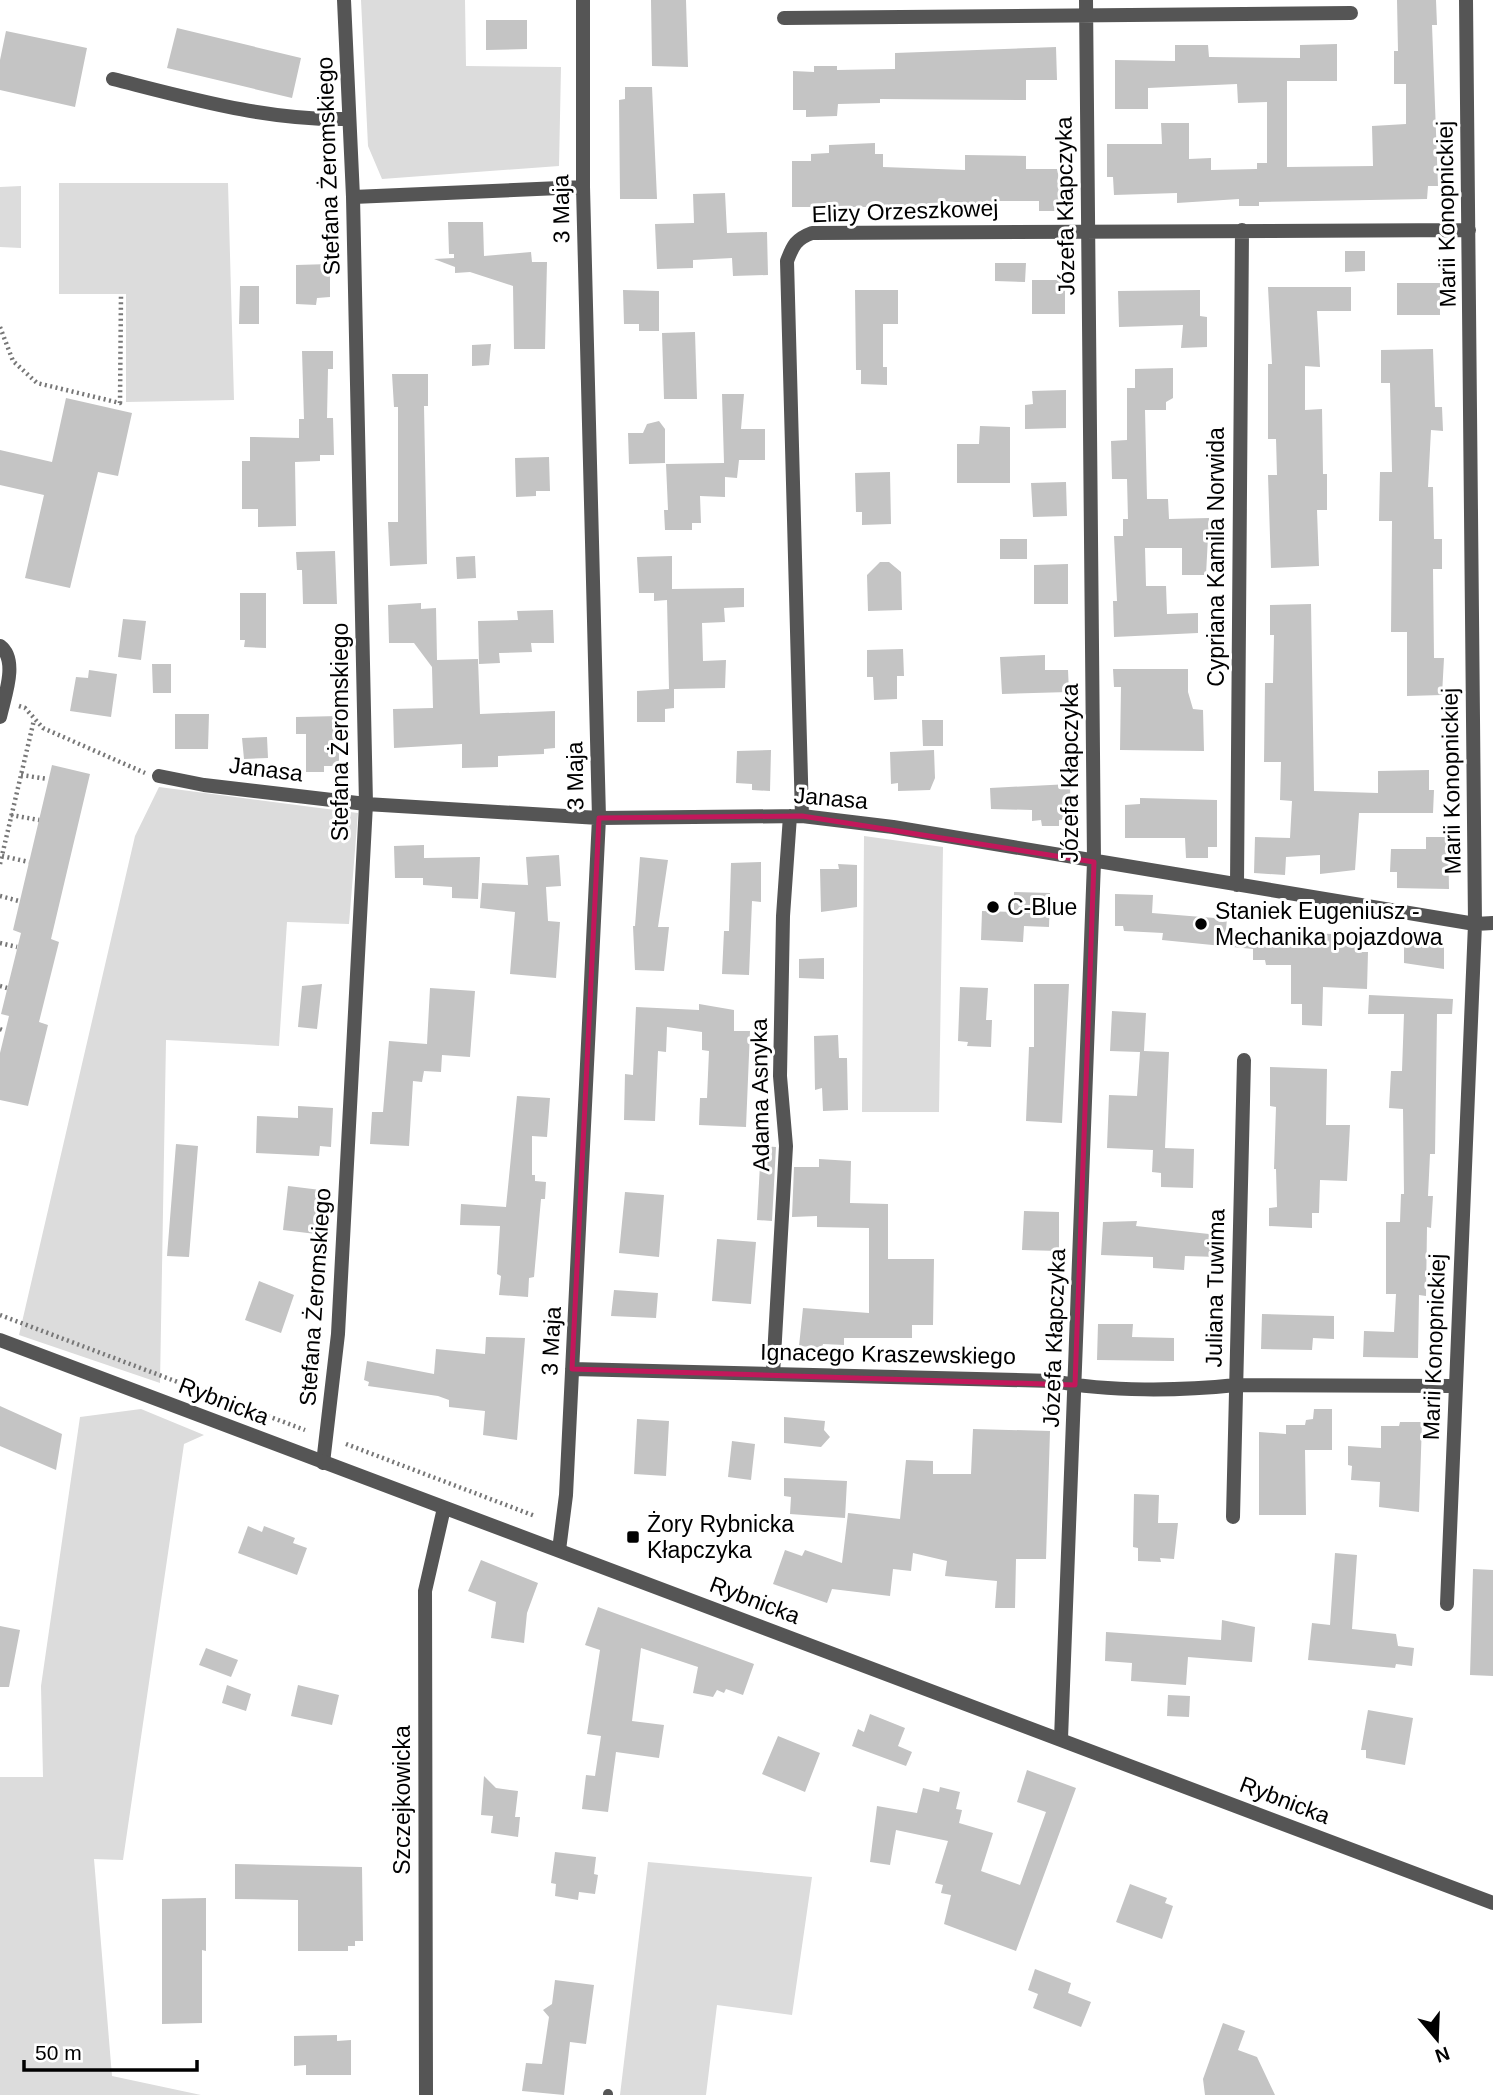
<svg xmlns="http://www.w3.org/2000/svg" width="1493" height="2095" font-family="Helvetica,sans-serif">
<rect width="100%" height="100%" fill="#fff"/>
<path fill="#dcdcdc" d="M361 0H465L466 66 561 67 559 166 382 179 368 146Z
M59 183H228L234 400 126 402V294H59Z
M21 186V248L0 247V187Z
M159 787 358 813 349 924 287 922 279 1046 166 1040 160 1383 19 1335 135 836Z
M864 836 943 847 939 1112H862Z
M141 1409 204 1435 184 1444 123 1860 94 1859 112 2076 201 2095H0V1777H43L41 1686 80 1417Z
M648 1862 812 1877 792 2015 717 2005 706 2095H620Z"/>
<path fill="#c4c4c4" d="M651 0H686L688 67 652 66Z
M1397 0H1436L1437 25H1432L1438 186H1428L1427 199 1259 202V206H1239V199L1177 203V193L1114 195 1113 177H1107V144H1162L1161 123H1189V159L1211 158V170L1257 169V163H1267V102L1238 103 1237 84 1148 88V109H1115V60L1175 61V45H1208L1209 57 1300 58V45L1337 44V81H1287V167L1373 166 1372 126 1406 124V84H1394V51H1398Z
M486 20H527V49L486 50Z
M177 28 301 58 292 98 167 68Z
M6 31 87 48 75 107 0 90V60Z
M1056 47 1057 80H1026V100L880 99V103L838 104 837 116 806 117V110H793V71L814 72V66H837V70L895 69V53Z
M625 87H652L657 199H620L619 100 625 99Z
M875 143V154H883V167L965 170V155L1026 156V169H1058L1059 211H1039V201H999V206L945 201V207H792V161H811V154L829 153V145Z
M725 193 727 233 767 232 768 275 733 276 732 258 693 260V268L657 269 655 224 694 223 693 194Z
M448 222H483L484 256 531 252 532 262H547L545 349H514L513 286 470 272 455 273V267L434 259 454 258V254H449Z
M1345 251H1365V271L1345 272Z
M995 263H1026L1025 282 995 281Z
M330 264V297L317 298 316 305 296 304V265Z
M1032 280H1065V314H1032Z
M1397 283H1440V315H1397Z
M240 286H259V324H239Z
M1268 287H1351V311H1317L1320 367 1305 366V410L1322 409 1323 474H1327V510H1317L1319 566 1271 568 1268 475H1277L1276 439H1268V364H1272Z
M623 290 659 291V331H639V324H624Z
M855 290H898V324H883V367H887V385L861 384V370H856Z
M1200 290V316L1207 317V347L1181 348 1183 325 1119 327 1118 291Z
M695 332 697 399H664L662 333Z
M491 344 489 365 472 366V345Z
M1433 349 1435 407H1442L1443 431 1431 430 1428 487H1433L1434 539H1442V569H1433L1434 658H1444L1442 695 1407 696V632H1391L1392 521H1379L1380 472H1392L1390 383H1381V350Z
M302 351H333V369H328L327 418H333L334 455H320V461L295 462 296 526 258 527V509H242V461H250V437L299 438V419H304Z
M1173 368V398L1166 402V410H1145L1147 499H1168L1169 519 1209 518 1206 575H1182V548H1145L1146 586H1166L1167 614 1198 613V633L1114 637 1113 601H1117L1114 536H1123V519H1128L1127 479H1112L1111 441 1127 440V388H1135V369Z
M392 374H428V406H424L427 564 390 566 388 522H398V407H394Z
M1066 390V428L1025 429V405L1033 404 1032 391Z
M722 394H744L741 429H765V460H739L737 478 725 477V497L700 496 701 523H692V530H665L664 510H668L666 464 724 463Z
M66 398 132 413 118 476 98 472 70 588 25 578 44 495 0 485V450L52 462Z
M659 421 665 429V463L629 464 628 433H643L647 424Z
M980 426 1010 427V483H957V444H979Z
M549 457 550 491H536V496L516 497 515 458Z
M890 472 891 524 862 525V512H856L855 473Z
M1066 482 1067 516 1033 517 1031 483Z
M1000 539H1027V559H1000Z
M335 551 337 604H303L302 570H297L296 552Z
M475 556 476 578 457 579 456 557Z
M672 556V589L744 588V607L724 608 725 622 702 623 703 661 726 660 725 688 674 689V708L665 709V722H637V691L669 689 667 600 654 601V593H639L637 557Z
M880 562H889L901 572 902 610 868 611 867 575Z
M1068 564V604H1034V565Z
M240 593H266V648L244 647 245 640H240Z
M421 603V609L436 608 437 660 478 659 480 714 555 711V748L544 749V754L498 756V767L462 768V744L394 748 393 709 433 708 432 667 414 643H389L388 605Z
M1311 604 1314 791 1378 793V771L1429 770V790H1434L1433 813H1359L1355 870 1320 874V855L1286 857 1285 875 1254 873 1255 837 1290 838 1292 801 1280 800 1281 762H1264L1265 683H1273L1274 635H1270V605Z
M553 610 554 643H531L532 652 499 653 500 663 479 664 478 621 518 620 517 611Z
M123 619 146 621 141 660 118 657Z
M903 649 904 676H897V699L874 700 873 677H867V650Z
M1045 655V670H1068L1069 692 1002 694 1000 657Z
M152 664H171V693H153Z
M1113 669H1188V692L1193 709 1203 710 1204 751 1120 750 1121 687H1114Z
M89 670 117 674 111 717 70 711 76 677 88 678Z
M175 714H209L208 749H175Z
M339 716V766H324V772H306V734H296V717Z
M922 720H943V746H923Z
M267 737 268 758 244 759 242 738Z
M771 750 770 791 752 790V784L736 783 737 751Z
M934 750 935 778 930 790 898 791V783L891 784 890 752Z
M52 765 90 774 51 939 59 942 39 1022 48 1025 28 1106 0 1100V1053L9 1016 1 1014 21 933 13 930Z
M1070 784 1071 819 1059 820V826H1042L1041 820 1032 821V810L991 809 990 788Z
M1140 798 1217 800V847H1208V858H1186L1185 838H1125V805L1140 804Z
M1426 837H1448L1449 889 1397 888V872H1390L1391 849H1426Z
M424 845V858L480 857 478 899 452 898V887L423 885V878H395L394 846Z
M559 855 561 886 546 887 548 921 560 922 556 978 510 974 515 912 480 908 482 883 528 885 526 857Z
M640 857 668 860 658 927H669L664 971 635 970 633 926H635Z
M761 862V902L752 901 749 975 722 974 724 931H729L731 863Z
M838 864 857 865V907L821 912 820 869H839Z
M1014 892 1050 893 1049 927 1024 926 1023 942 981 940 982 911 1014 912Z
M1115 894 1153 895 1152 913 1227 919 1226 930 1360 935V952H1368L1367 989 1323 987 1322 1026 1302 1025V1004H1291V965H1266L1265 960H1253V949L1162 940 1163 933 1124 931 1123 926H1115Z
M1404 944 1444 945V969L1404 963Z
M824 958V979L799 978V959Z
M322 984 317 1029 298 1027 302 986Z
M1034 984H1069L1062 1123 1026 1121 1029 1047H1034Z
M960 987 988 988 986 1020H992L991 1047 967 1046 968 1042 958 1041Z
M430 988 475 991 470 1057 442 1055 441 1072 424 1071 422 1082 413 1081 409 1146 370 1144 372 1112H383L389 1041 427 1044Z
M1369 995 1453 999 1452 1014H1437L1435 1154H1430L1428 1196H1433L1431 1228 1427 1227 1426 1296 1419 1295 1418 1358 1363 1357 1364 1331 1394 1332 1396 1294H1386V1222H1400L1401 1194H1404L1403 1109 1389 1108 1391 1071H1402L1404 1014H1368Z
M699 1004 734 1010V1031H750L746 1127 699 1125 700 1098H707L709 1051 702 1050V1032L667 1027 666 1052 658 1051 655 1121 624 1120 625 1074 633 1075 636 1007 699 1010Z
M1112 1011 1146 1013 1144 1051 1169 1052 1165 1148 1194 1149 1193 1188 1161 1187V1173L1152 1172 1153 1150 1107 1148 1109 1095 1137 1096 1140 1052 1110 1051Z
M838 1035 839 1058H847L848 1110 823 1111 822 1088 815 1090 814 1036Z
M1270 1067 1327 1069 1326 1125H1350L1347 1181 1320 1180 1319 1213H1312V1228L1269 1226V1208L1277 1207 1276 1169H1274L1276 1107 1270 1106Z
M517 1096 550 1098 547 1137 532 1136V1175H535V1181L546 1182 545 1199H541L534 1277 529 1278 528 1297 499 1295 501 1276 497 1274 500 1226 460 1225 461 1204 506 1207Z
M298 1106 333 1108 331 1147 320 1146 319 1156 256 1153 257 1116 298 1118Z
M176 1144 198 1146 189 1257 167 1256Z
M761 1146 776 1147 772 1221 757 1220Z
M819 1159 851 1161 850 1203 888 1204V1259H934L933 1325H912V1338H844V1345L823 1344 822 1348 799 1346 803 1308 869 1313V1228L817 1227V1216L792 1217 794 1167H819Z
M288 1186 329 1191 324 1235 283 1230Z
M625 1192 664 1195 659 1257 619 1253Z
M1024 1211 1059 1212V1251L1022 1250Z
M1137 1221 1136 1226 1218 1235 1217 1257 1185 1256 1184 1270 1153 1268V1257L1101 1255 1103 1222Z
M717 1239 756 1242 751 1304 712 1301Z
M259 1281 294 1295 281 1333 245 1320Z
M614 1290 658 1293 656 1318 611 1316Z
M1262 1314 1334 1316V1339L1313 1338 1312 1350 1261 1349Z
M1098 1324H1133L1132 1337 1174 1338V1361L1097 1360Z
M486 1337 525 1338 517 1440 483 1435 485 1411 449 1407V1400L438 1396 368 1386 369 1382 364 1380 367 1361 434 1374 436 1349 485 1354Z
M0 1406 62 1434 56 1470 0 1446Z
M1314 1409H1332V1450H1305L1306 1515H1259V1432L1286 1434V1425H1305L1306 1420 1313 1419Z
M784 1417 825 1421 824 1430 830 1437 821 1447 784 1443Z
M637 1419 669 1421 666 1476 634 1474Z
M1400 1422H1422L1419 1512 1379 1507 1380 1482 1351 1480 1352 1466 1348 1465V1446L1381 1448V1426H1399Z
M973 1429 1050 1431 1046 1559H1016L1015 1608H995L997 1581 945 1576 947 1561 913 1553 911 1571 893 1569 890 1596 832 1589 827 1603 773 1584 785 1550 802 1556 805 1550 842 1563 848 1513 900 1519 906 1460 933 1461V1474H971Z
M732 1441 755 1444 751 1480 728 1477Z
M784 1478 847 1481 845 1518 790 1514 791 1497 784 1496Z
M1134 1494 1159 1495 1158 1523H1178L1174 1559 1160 1558 1161 1562 1138 1561V1548L1133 1547Z
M248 1526 262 1532 264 1526 295 1538 293 1543 307 1548 297 1575 238 1553Z
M1335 1553 1357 1555 1352 1629 1396 1634 1398 1646 1414 1648 1412 1666 1396 1664 1395 1668 1308 1660 1312 1623 1330 1625Z
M481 1560 538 1583 527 1613 524 1643 491 1638 496 1602 468 1591Z
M1473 1569 1493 1570V1676L1470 1675Z
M598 1607 754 1664 743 1695 726 1689 724 1693 717 1690 713 1697 693 1693 698 1667 641 1648 632 1721 664 1725 659 1758 616 1752 608 1812 582 1809 586 1775 595 1776 601 1736 587 1734 600 1650 585 1645Z
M1222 1620 1255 1627 1252 1662 1188 1657 1186 1685 1131 1681 1132 1663 1105 1661 1106 1632 1221 1640Z
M0 1626 20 1630 9 1687H0Z
M206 1648 238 1660 231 1677 199 1665Z
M227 1685 251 1694 246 1711 222 1703Z
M298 1685 339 1695 332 1725 291 1716Z
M1168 1695 1190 1696 1189 1717 1167 1716Z
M1368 1710 1413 1718 1405 1765 1366 1758V1750H1361Z
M870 1714 905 1728 898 1746 912 1752 906 1766 852 1746 858 1729 864 1732Z
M778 1736 820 1753 805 1792 762 1774Z
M1027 1770 1076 1788 1016 1951 944 1924 951 1895 941 1893 943 1885 935 1883 948 1841 896 1830 890 1865 870 1862 877 1806 917 1813 923 1788 939 1792 940 1787 960 1792 956 1809 962 1810 959 1823 993 1833 981 1871 1020 1885 1046 1812 1017 1802Z
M484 1776 496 1788 518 1791 515 1817H520L518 1837 491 1833 493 1816 481 1815Z
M555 1852 596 1857 594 1874 598 1875 595 1894 579 1892 578 1900 555 1896 556 1884 551 1883Z
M235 1864 362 1867 363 1941H355V1946H348V1951H298V1900L235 1899Z
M1130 1884 1167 1898 1165 1903 1173 1906 1162 1939 1116 1922Z
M206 1898V1951L202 1950V2023L162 2024V1899Z
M1035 1969 1071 1983 1068 1993 1091 2002 1081 2027 1033 2008 1038 1994 1028 1990Z
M555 1980 594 1985 586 2044 570 2042 564 2095 522 2091 526 2063 542 2064 549 2017 543 2010 552 2004Z
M1223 2023 1245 2031 1238 2050 1257 2057 1275 2095H1205L1203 2079Z
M337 2035V2041L351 2040V2075H306V2065L294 2066V2036Z"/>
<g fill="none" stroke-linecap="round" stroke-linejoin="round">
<path stroke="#777" stroke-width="4.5" stroke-dasharray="2 3.5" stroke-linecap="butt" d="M0 327 13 361 37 383 120 403 121 294
M19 706 25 708 43 728 145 773
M21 775 48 779
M11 815 39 820
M2 856 29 862
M0 864 34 720
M0 896 19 901
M0 943 17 947
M0 986 7 988
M0 1029 5 1031
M0 1315 305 1430
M346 1444 535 1516"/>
<path stroke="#555" stroke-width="10" d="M608 2095V2094"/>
<path stroke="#555" stroke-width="14" d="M784 18 1351 13
M113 79C192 99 268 121 349 119
M353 197 583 187
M0 646C19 660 4 698 0 717
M159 776 204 785 366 804 599 818 802 816 893 827 1475 924 1493 923
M802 816 787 261C793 245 796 239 812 233L1469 230
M1237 885 1242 230
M572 1369 1053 1381C1109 1392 1180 1391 1236 1385L1454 1386
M773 1374 786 1146 780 1076 783 916 790 816
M323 1463 338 1334 366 804 353 197 344 0
M1233 1517 1244 1060
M559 1550 566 1495 599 818 583 187V0
M1447 1604 1475 924 1466 0
M1061 1739 1094 862 1086 0"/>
<path stroke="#555" stroke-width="14" d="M0 1340 1493 1903
M426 2095 425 1591 444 1508"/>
</g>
<path fill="none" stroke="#c2185b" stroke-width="5" stroke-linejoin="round" d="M802 816 1094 862 1075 1385 572 1369 599 818Z"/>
<g fill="#000" stroke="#fff" stroke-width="2.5">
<circle cx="993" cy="907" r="7"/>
<circle cx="1201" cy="924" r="7"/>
<rect x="626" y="1530" width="14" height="14" rx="3.5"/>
</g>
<g text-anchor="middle" stroke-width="6" stroke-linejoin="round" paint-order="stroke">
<g font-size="23" fill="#000" stroke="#fff">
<text transform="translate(328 166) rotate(-92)" y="8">Stefana Żeromskiego</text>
<text transform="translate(1065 206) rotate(-91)" y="8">Józefa Kłapczyka</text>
<text transform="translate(561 209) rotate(-91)" y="8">3 Maja</text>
<text transform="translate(905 211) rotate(-2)" y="8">Elizy Orzeszkowej</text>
<text transform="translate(1446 214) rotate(-91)" y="8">Marii Konopnickiej</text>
<text transform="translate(1216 557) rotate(-90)" y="8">Cypriana Kamila Norwida</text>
<text transform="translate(340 732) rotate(-90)" y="8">Stefana Żeromskiego</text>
<text transform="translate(266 769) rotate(7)" y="8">Janasa</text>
<text transform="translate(1070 773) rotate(-90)" y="8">Józefa Kłapczyka</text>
<text transform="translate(575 776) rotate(-91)" y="8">3 Maja</text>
<text transform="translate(1451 781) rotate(-91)" y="8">Marii Konopnickiej</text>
<text transform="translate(831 798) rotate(5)" y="8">Janasa</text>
<text transform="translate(760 1095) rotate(-91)" y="8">Adama Asnyka</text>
<text transform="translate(1215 1288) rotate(-89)" y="8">Juliana Tuwima</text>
<text transform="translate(315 1297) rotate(-86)" y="8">Stefana Żeromskiego</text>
<text transform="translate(1054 1338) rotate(-88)" y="8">Józefa Kłapczyka</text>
<text transform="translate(551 1341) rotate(-87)" y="8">3 Maja</text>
<text transform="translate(1434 1347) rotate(-88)" y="8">Marii Konopnickiej</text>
<text transform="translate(888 1354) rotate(1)" y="8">Ignacego Kraszewskiego</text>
<text transform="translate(224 1401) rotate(21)" y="8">Rybnicka</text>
<text transform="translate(755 1600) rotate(21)" y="8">Rybnicka</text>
<text transform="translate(402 1800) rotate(-90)" y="8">Szczejkowicka</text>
<text transform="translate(1285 1800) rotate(21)" y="8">Rybnicka</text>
</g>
<g font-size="23" fill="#000" stroke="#fff" text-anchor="start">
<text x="1007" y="915">C-Blue</text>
<text x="1215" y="919">Staniek Eugeniusz -<tspan x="1215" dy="26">Mechanika pojazdowa</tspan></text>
<text x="647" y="1532">Żory Rybnicka<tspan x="647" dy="26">Kłapczyka</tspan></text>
</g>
</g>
<g transform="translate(1437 2039) rotate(161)" stroke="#ffffff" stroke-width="5" paint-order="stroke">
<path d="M0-5L12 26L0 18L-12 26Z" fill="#000000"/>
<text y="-10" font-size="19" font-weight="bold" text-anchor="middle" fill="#000000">N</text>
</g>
<path d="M24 2060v10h173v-10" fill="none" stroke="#000000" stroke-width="3.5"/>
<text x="35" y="2060" font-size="21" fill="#000000" stroke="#ffffff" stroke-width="5" paint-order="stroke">50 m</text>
</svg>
